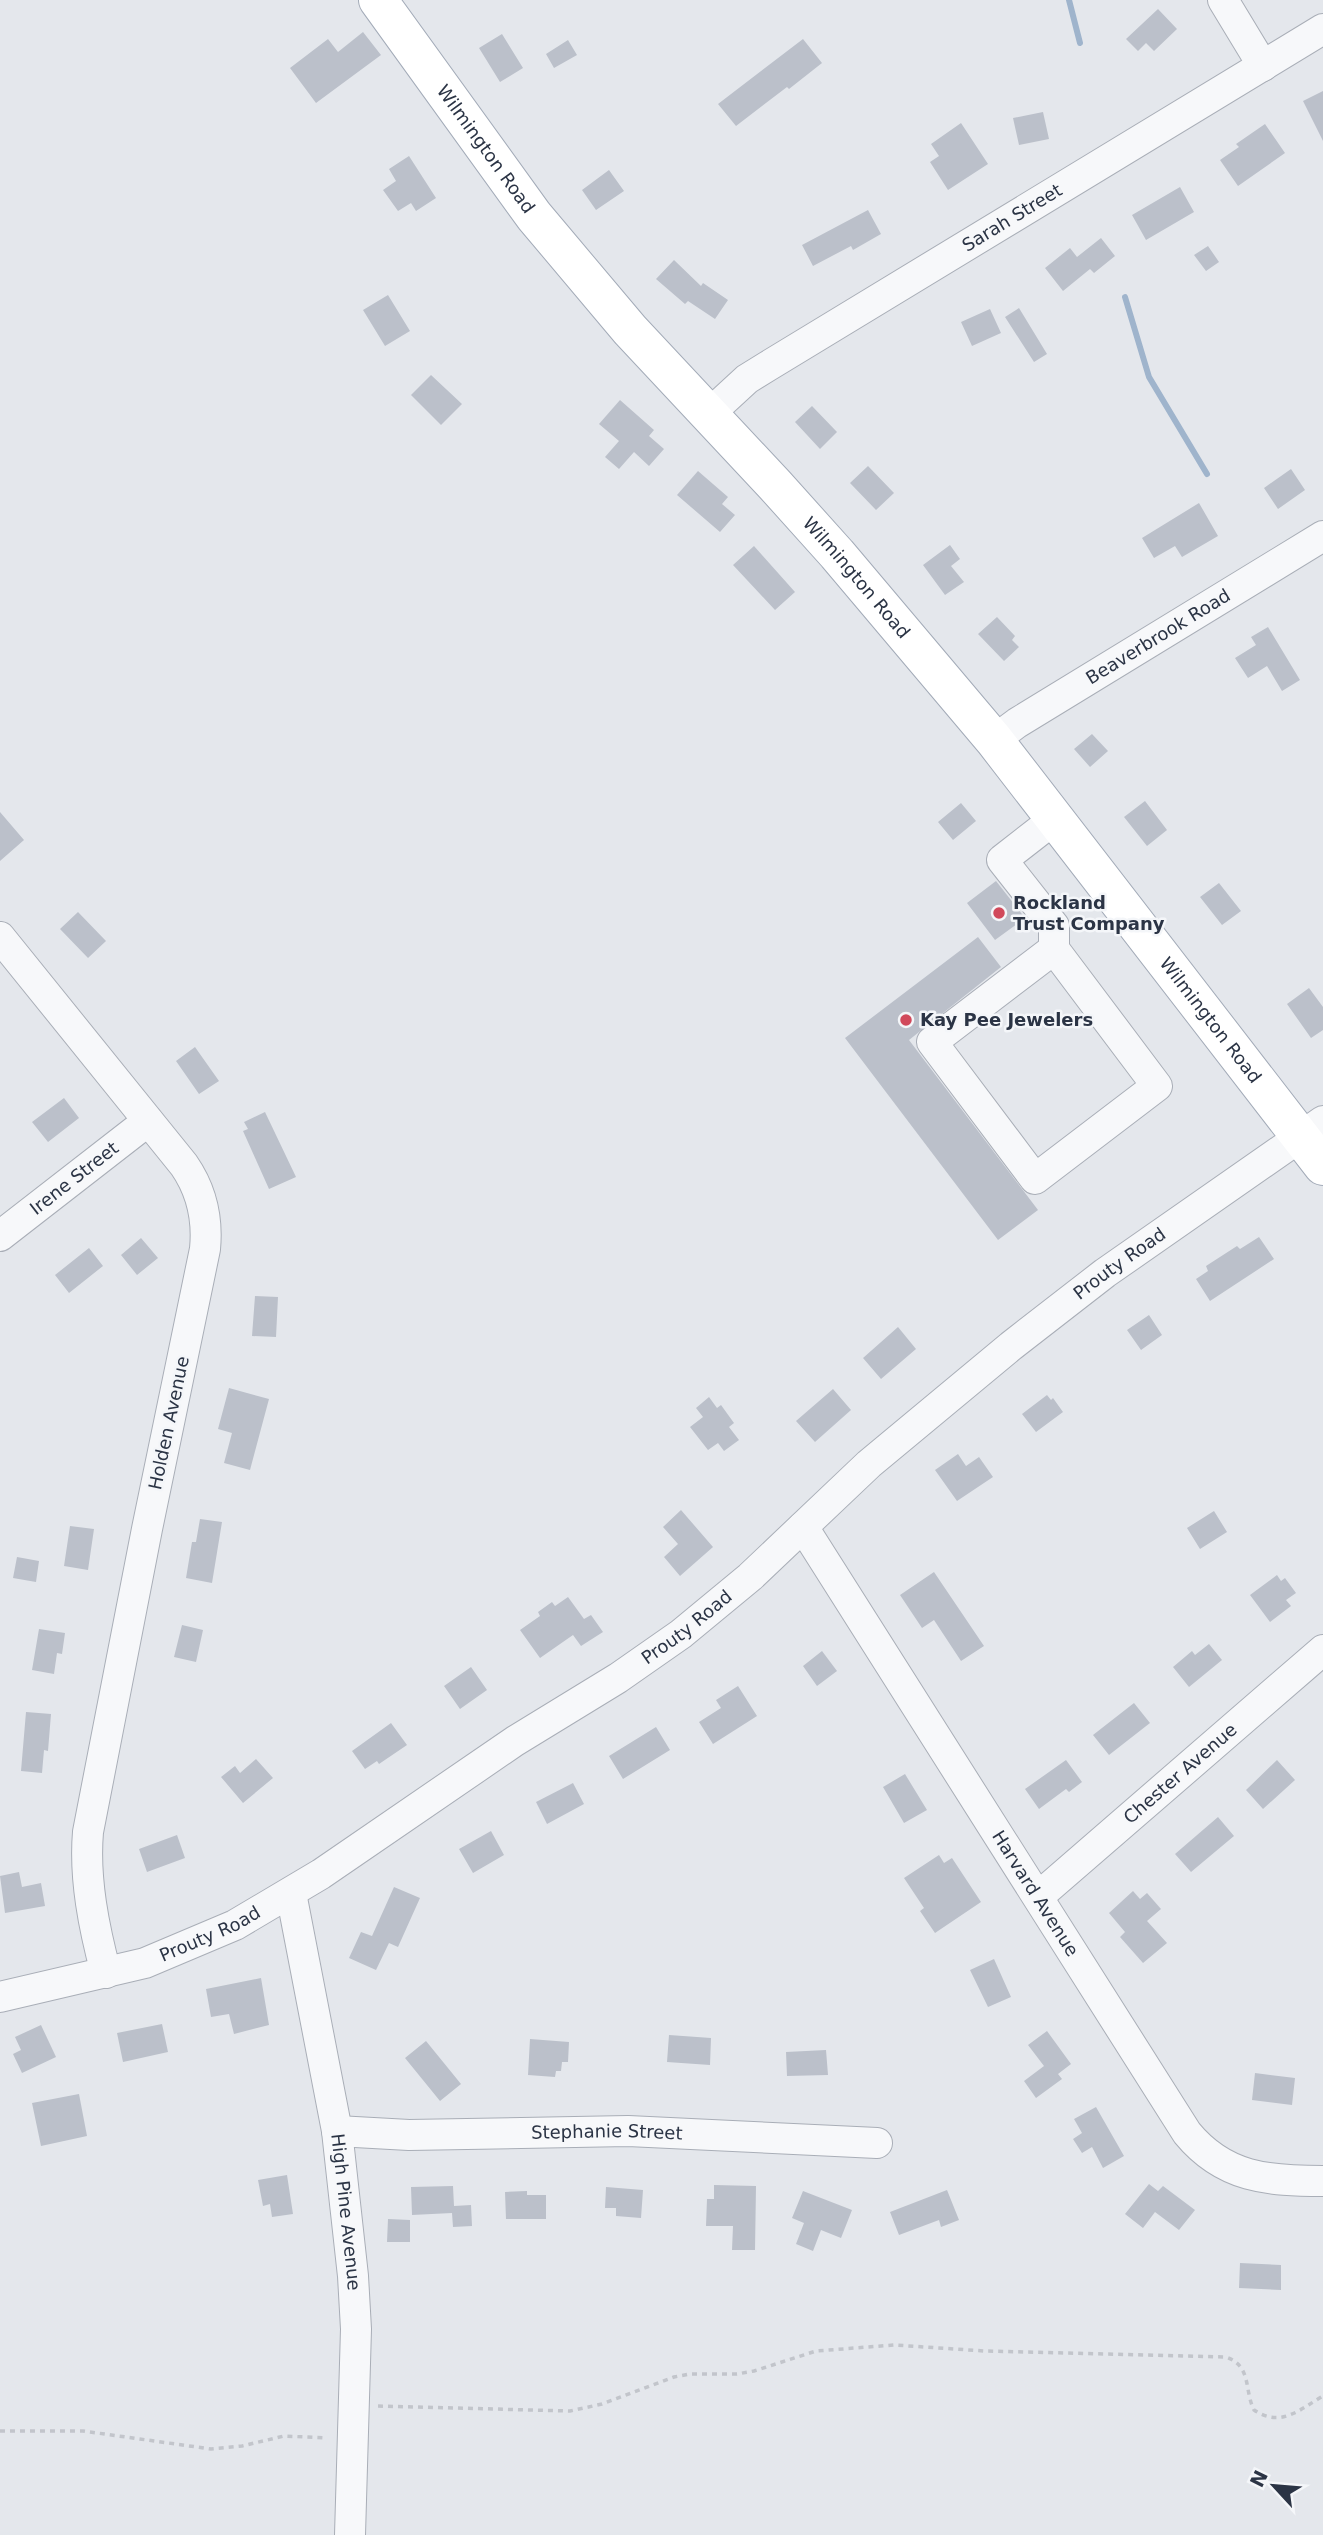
<svg xmlns="http://www.w3.org/2000/svg" width="1323" height="2535" font-family="'DejaVu Sans',sans-serif">
<rect width="100%" height="100%" fill="#e4e7ec"/>
<g fill="none" stroke-linecap="round" stroke-linejoin="round">
<path stroke="#9fb4cc" stroke-width="6" d="M1069 0 1080 43
M1125 297 1149 377 1207 474"/>
</g>
<path fill="#bbc0ca" d="M1158 9 1177 29 1154 51 1146 43 1138 51 1126 39Z
M363 32 381 55 316 103 290 68 328 39 338 52Z
M502 34 523 68 500 82 479 48Z
M803 39 822 63 789 89 787 87 736 126 718 104Z
M568 40 577 55 554 68 546 54Z
M1323 91V141L1303 101Z
M1043 112 1049 139 1019 145 1013 118Z
M961 123 988 164 948 190 930 162 939 156 931 144Z
M1265 124 1285 153 1238 186 1220 160 1239 147 1236 144Z
M409 156 436 198 416 211 411 203 398 211 383 190 396 181 389 169Z
M609 170 624 191 596 210 582 190Z
M1180 187 1194 212 1146 240 1132 215Z
M868 210 881 234 853 250 851 246 813 266 802 245Z
M1101 238 1115 256 1094 273 1090 269 1063 291 1045 268 1070 248 1077 257Z
M1208 246 1219 262 1206 271 1194 255Z
M674 260 701 286 703 283 728 300 715 319 688 301 685 304 656 279Z
M388 295 410 331 385 346 363 310Z
M1019 308 1047 354 1034 362 1005 317Z
M990 309 1001 333 972 346 961 322Z
M431 375 462 404 441 425 411 395Z
M620 400 654 430 649 436 664 449 649 466 634 452 619 469 605 457 619 441 599 424Z
M812 406 837 432 820 449 795 422Z
M868 466 894 493 876 510 850 483Z
M1291 469 1305 490 1278 509 1264 488Z
M698 471 728 497 722 504 735 515 720 532 677 495Z
M1199 503 1218 536 1182 557 1175 546 1154 558 1142 538Z
M950 545 960 559 951 566 964 582 945 595 923 565Z
M754 546 795 592 775 610 733 565Z
M997 617 1015 636 1012 640 1019 647 1004 661 978 634Z
M1268 627 1300 680 1282 691 1267 666 1248 678 1235 658 1256 645 1251 637Z
M1092 734 1108 751 1090 767 1074 749Z
M1145 801 1167 830 1147 846 1124 817Z
M961 803 976 821 953 840 938 822Z
M0 812 24 840 0 861Z
M996 881 1025 918 995 940 967 903Z
M1219 883 1241 911 1222 925 1200 897Z
M78 912 106 941 88 958 60 929Z
M978 937 1001 967 909 1040 1038 1210 998 1240 845 1038Z
M1309 988 1323 1007V1030L1311 1038 1287 1004Z
M195 1047 219 1081 199 1094 176 1061Z
M64 1098 79 1118 48 1142 32 1122Z
M265 1112 296 1177 269 1189 243 1131 248 1129 244 1122Z
M1259 1237 1274 1259 1210 1301 1196 1279 1208 1271 1206 1266 1237 1246 1240 1249Z
M141 1238 158 1258 137 1275 121 1255Z
M89 1248 103 1266 69 1293 55 1275Z
M255 1296 278 1297 276 1337 252 1336Z
M1149 1315 1162 1335 1141 1350 1127 1330Z
M898 1327 916 1349 881 1379 863 1358Z
M229 1388 269 1399 250 1470 224 1463 232 1433 218 1429Z
M833 1389 851 1410 815 1442 796 1421Z
M1047 1395 1051 1400 1053 1398 1063 1412 1036 1432 1022 1414Z
M709 1397 717 1408 721 1405 734 1423 729 1427 739 1440 724 1451 718 1443 708 1450 690 1427 703 1417 696 1408Z
M958 1454 966 1466 979 1457 993 1477 957 1501 935 1470Z
M681 1510 713 1547 680 1576 664 1557 678 1544 663 1527Z
M1214 1511 1227 1532 1200 1549 1187 1528Z
M200 1519 222 1522 212 1583 186 1578 192 1542H196Z
M70 1526 94 1529 88 1570 64 1566Z
M17 1557 39 1561 36 1582 13 1578Z
M934 1572 984 1646 961 1661 934 1620 922 1628 900 1595Z
M1277 1575 1281 1581 1285 1578 1296 1593 1286 1600 1291 1606 1270 1622 1250 1595Z
M568 1597 584 1619 591 1615 603 1632 581 1646 573 1635 540 1658 520 1630 540 1616 538 1612 552 1602 555 1606Z
M182 1625 203 1630 196 1662 174 1657Z
M39 1629 65 1633 62 1654 57 1653 54 1674 32 1670Z
M1209 1644 1222 1660 1189 1687 1173 1667 1192 1651 1195 1655Z
M822 1651 837 1671 817 1686 803 1666Z
M471 1667 487 1690 460 1709 444 1686Z
M738 1686 757 1716 713 1744 699 1722 721 1708 716 1700Z
M1134 1703 1150 1723 1109 1755 1093 1735Z
M26 1712 51 1714 48 1751 44 1750 42 1773 21 1771Z
M391 1723 407 1745 379 1764 377 1761 365 1769 352 1751Z
M656 1727 670 1750 623 1779 609 1756Z
M256 1759 273 1778 243 1803 221 1777 235 1766 240 1773Z
M1066 1760 1082 1782 1069 1792 1066 1789 1039 1809 1025 1789Z
M1277 1760 1295 1780 1263 1809 1246 1790Z
M905 1774 927 1810 904 1823 883 1787Z
M573 1783 584 1804 547 1824 536 1802Z
M1218 1817 1234 1836 1191 1872 1175 1854Z
M491 1831 504 1855 473 1873 459 1849Z
M177 1835 185 1858 147 1872 139 1849Z
M939 1855 944 1863 952 1858 981 1902 935 1933 920 1911 924 1908 904 1878Z
M19 1872 22 1887 41 1883 45 1906 5 1913 0 1876Z
M394 1887 420 1898 398 1947 389 1943 376 1970 349 1958 361 1932 372 1936Z
M1133 1891 1140 1899 1147 1893 1161 1909 1147 1921 1167 1943 1143 1963 1120 1937 1125 1932 1109 1913Z
M994 1959 1011 1997 988 2007 970 1970Z
M261 1978 269 2025 234 2034 229 2014 211 2017 206 1989Z
M162 2024 168 2052 123 2062 117 2033Z
M41 2025 56 2057 22 2073 13 2054 21 2050 15 2037Z
M1047 2031 1071 2064 1058 2074 1062 2079 1036 2098 1024 2081 1044 2066 1028 2045Z
M669 2035 711 2038 710 2065 667 2062Z
M530 2039 569 2042 568 2062H562L561 2071H556L555 2077 528 2075Z
M426 2041 461 2084 440 2101 405 2058Z
M826 2050 828 2075 787 2076 786 2052Z
M1255 2073 1295 2078 1292 2105 1252 2100Z
M79 2094 87 2136 41 2146 32 2103Z
M1096 2107 1124 2156 1103 2168 1092 2147 1082 2153 1073 2139 1082 2133 1074 2119Z
M287 2175 293 2214 272 2217 270 2204 263 2206 258 2180Z
M1149 2184 1158 2191 1163 2186 1195 2210 1179 2230 1155 2212 1143 2228 1125 2214Z
M714 2185 756 2186 755 2250H732L733 2226H706L707 2199H714Z
M453 2186 454 2206 471 2205 472 2226 453 2227 452 2213 412 2215 411 2187Z
M606 2187 643 2190 641 2218 616 2216V2208H605Z
M947 2190 959 2220 941 2227 939 2220 899 2235 890 2212Z
M527 2191V2195H546V2219H506L505 2192Z
M803 2191 852 2210 841 2238 821 2230 813 2251 796 2244 804 2223 792 2218Z
M388 2219 410 2220V2242H387Z
M1240 2263 1281 2265V2290L1239 2288Z"/>
<g fill="none" stroke-linecap="round" stroke-linejoin="round">
<defs>
<g id="minor">
<path d="M1223 0 1263 66"/>
<path id="s1" d="M709 414 747 379 768 366 1323 29"/>
<path id="s2" d="M994 740 1017 723 1323 536"/>
<path d="M0 937 184 1165C202 1191 208 1218 205 1249L147 1529 88 1832C84 1879 94 1928 106 1973"/>
<path d="M1054 949 1157 1086 1035 1179 932 1042Z"/>
<path d="M1054 949V926L1002 860 1056 818"/>
<path id="s3" d="M0 1236 148 1121"/>
<path id="s4" d="M803 1527 1187 2133C1224 2178 1268 2181 1323 2181"/>
<path id="s5" d="M291 1893 337 2131 353 2276 356 2329 350 2535"/>
<path id="s6" d="M1039 1896 1323 1650"/>
<path id="s7" d="M0 1997 145 1963 235 1925 321 1874 515 1741 618 1678 681 1634 750 1577 869 1464 1011 1346 1105 1273 1323 1121"/>
<path id="s8" d="M337 2131 409 2135 628 2131 877 2143"/>
</g>
<g id="major">
<path id="s9" d="M378 0 534 216 630 330 775 485 837 554 994 740 1323 1166"/>
</g>
</defs>
<use href="#minor" stroke="#a9aeb7" stroke-width="32"/>
<use href="#major" stroke="#a3abb8" stroke-width="40"/>
<path stroke="#c2c5cb" stroke-width="3.5" stroke-dasharray="5 5" stroke-linecap="butt" d="M378 2406 570 2411 602 2404 674 2377 690 2374H737L754 2371 816 2351 894 2345 985 2351 1226 2357C1252 2366 1244 2390 1254 2410 1281 2428 1299 2410 1323 2396
M0 2431H83L211 2449 242 2446 284 2436 327 2438"/>
<use href="#minor" stroke="#f7f8fa" stroke-width="30"/>
<use href="#major" stroke="#fff" stroke-width="38"/>
</g>
<g fill="#d1495b" stroke="#f4f6f9" stroke-width="2.5">
<circle cx="999" cy="913" r="7"/>
<circle cx="906" cy="1020" r="7"/>
</g>
<g text-anchor="middle" stroke-width="5" stroke-linejoin="round" paint-order="stroke">
<g font-size="18" fill="#2b3445" stroke="#f4f6f9">
<text dy="6" stroke="none"><textPath href="#s9" startOffset="184">Wilmington Road</textPath></text>
<text dy="6" stroke="none"><textPath href="#s1" startOffset="362">Sarah Street</textPath></text>
<text dy="6" stroke="none"><textPath href="#s9" startOffset="751">Wilmington Road</textPath></text>
<text dy="6" stroke="none"><textPath href="#s2" startOffset="194">Beaverbrook Road</textPath></text>
<text dy="6" stroke="none"><textPath href="#s9" startOffset="1318">Wilmington Road</textPath></text>
<text dy="6" stroke="none"><textPath href="#s3" startOffset="94">Irene Street</textPath></text>
<text dy="6" stroke="none"><textPath href="#s7" startOffset="1354">Prouty Road</textPath></text>
<text transform="translate(169 1423) rotate(-78)" y="6">Holden Avenue</text>
<text dy="6" stroke="none"><textPath href="#s7" startOffset="788">Prouty Road</textPath></text>
<text dy="6" stroke="none"><textPath href="#s6" startOffset="187">Chester Avenue</textPath></text>
<text dy="6" stroke="none"><textPath href="#s4" startOffset="434">Harvard Avenue</textPath></text>
<text dy="6" stroke="none"><textPath href="#s7" startOffset="220">Prouty Road</textPath></text>
<text dy="6" stroke="none"><textPath href="#s8" startOffset="270">Stephanie Street</textPath></text>
<text dy="6" stroke="none"><textPath href="#s5" startOffset="324">High Pine Avenue</textPath></text>
</g>
<g font-size="18" font-weight="bold" fill="#2b3445" stroke="#f4f6f9" text-anchor="start">
<text x="1013" y="909">Rockland<tspan x="1013" dy="21">Trust Company</tspan></text>
<text x="920" y="1026">Kay Pee Jewelers</text>
</g>
</g>
<g transform="translate(1274 2486) rotate(296)" stroke="#f4f6f9" stroke-width="5" paint-order="stroke">
<path d="M0-5L12 26L0 18L-12 26Z" fill="#2b3445"/>
<text y="-10" font-size="19" font-weight="bold" text-anchor="middle" fill="#2b3445">N</text>
</g>
</svg>
